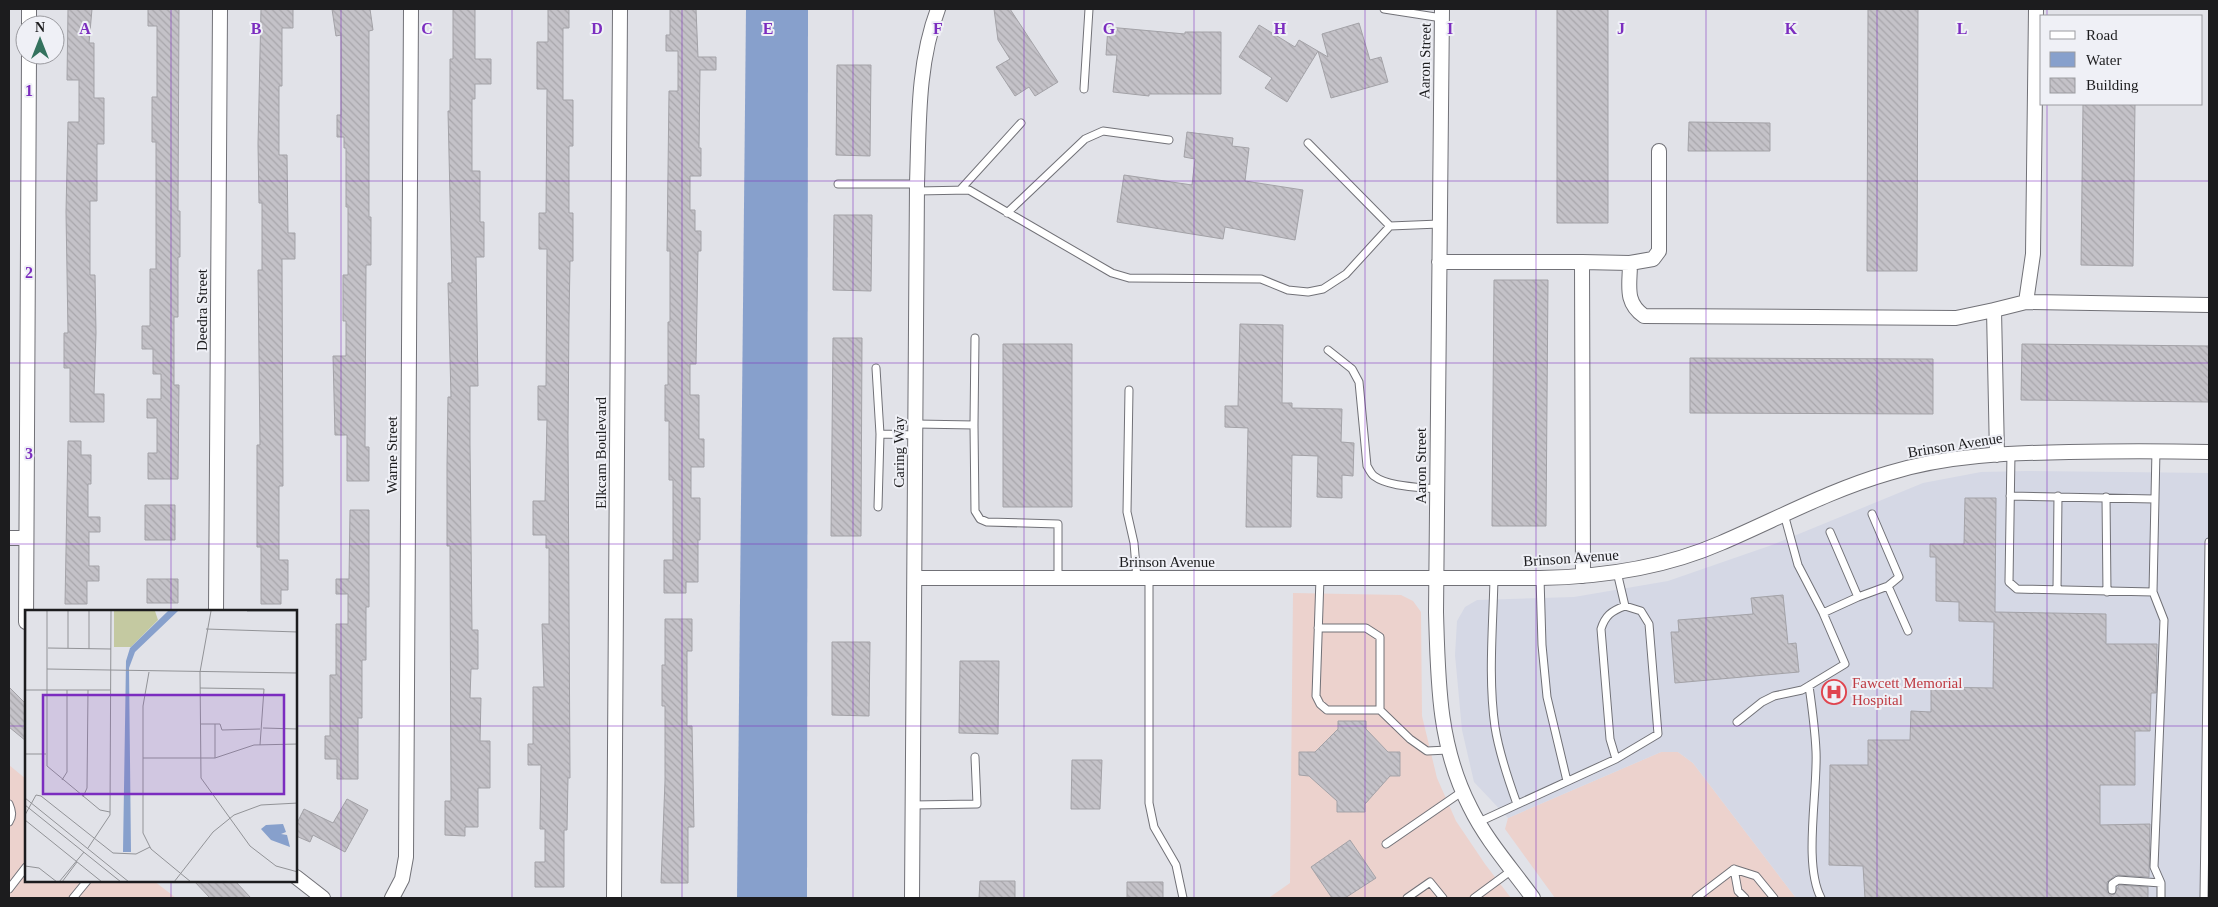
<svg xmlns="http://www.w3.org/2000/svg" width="2218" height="907" font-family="Georgia,serif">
<defs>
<pattern id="building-back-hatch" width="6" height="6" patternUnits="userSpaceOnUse" patternTransform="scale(1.25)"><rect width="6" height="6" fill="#c4c2c8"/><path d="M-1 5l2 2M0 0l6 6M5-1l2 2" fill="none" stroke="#a8a6ab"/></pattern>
</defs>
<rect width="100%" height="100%" fill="#e1e2e8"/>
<path fill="#ecd2cd" d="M1293 593 1401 595 1413 601 1421 612 1422 716 1437 778 1456 821 1485 864 1511 898H1271L1270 897 1290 883Z
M1661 752H1678L1693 763 1796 898H1555L1505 829 1508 818Z
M9 765 26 779V881H154L176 898H9Z"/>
<path fill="#d5d8e5" d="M2026 471 2209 473V898H1796L1693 763 1678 752H1661L1508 818 1474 782 1462 730 1455 655 1457 621 1465 607 1477 600 1574 597 1668 581 1772 545 1923 483 1981 472Z"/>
<path fill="#87a0cc" d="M746 9H808L807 898H737Z"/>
<path fill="url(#building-back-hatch)" stroke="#a3a2a7" d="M68 9H92L89 43H94V98H104V144H97V201H90V275H95L96 333 94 394H104V422H70V368H64V333H68L66 212 68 122H79V80H67Z
M148 9H179L178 211H180V257H178V317H174V385H179L178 479H148V453H157V418H147V399H161V374H153V349H142V326H150V269H156V142H152V97H157V26H148Z
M261 9H293V28H282V86H279V155H287L288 233H295V259H282L283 486H279V560H288V590H281V604H261V547H257V445H260L258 270H262V203H259L258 144Z
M332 9H370L373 30 369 31V217H371V265H366L365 447H369V481H347V435H335L333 356H346V321H343V275H348V207H346V148H344V137H337V115H341V35L336 36Z
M453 9H475V59H491V84H475V99H472V171H480V222H484V257H476L478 386H470V445L472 630H478V669H471L470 698H481L480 741H490V788H478V827H465V836L445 835V801H451L450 546H447V465L448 397H451L448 283H452L448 111H450V59H453Z
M548 9H569V28H563V100H573V146H569V213H573V261H570L569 319 568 433 570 778H568L567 830H564V887H535V862H545V829H540L541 765H528V744H533V687H544L542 624H549V548H546V535H533V501H545L547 420H538V386H546L547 249H539V213H546L547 89H537V42H548Z
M670 9H696L698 57H716V70H700L699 148H701V176H690V210H695V231H701V251H698L696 364H690V395H699V439H704V467H691V498H700V540H698V582H686V593H664V560H673V480H669V421H665V385H668V322H670V251H667L669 91H678V51H666V35H670Z
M994 9H1010L1058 82 1035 96 1029 87 1015 96 996 67 1010 59 998 40Z
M1557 9H1608V223H1557Z
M1868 9H1918L1917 271H1867Z
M1359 23 1370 60 1381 57 1388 82 1331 98 1318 51 1287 102 1265 88 1272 78 1239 57 1259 25 1295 47 1299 40 1328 57 1322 34Z
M1108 27 1185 34V32H1221V94H1149V96L1113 92 1117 55H1106Z
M837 65H871L870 156 836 155Z
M2083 104H2135L2133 266 2081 265Z
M1689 122 1770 123V151H1688Z
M1187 132 1233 138 1232 146 1249 148 1245 181 1303 190 1295 240 1225 227 1223 239 1117 222 1124 175 1192 185 1195 159 1184 157Z
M834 215H872L871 291 833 290Z
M1494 280H1548L1546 526H1492Z
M1240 324 1283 325 1282 403H1292V408L1342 409 1341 442 1354 443 1353 476 1342 475V498L1317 497 1318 456 1292 455 1291 527H1246L1248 428 1225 427V406H1238Z
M833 338H862L861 536H831Z
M1003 344H1072V507H1003Z
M2022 344 2209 346V402L2021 400Z
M1690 358 1933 359V414L1690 413Z
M68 441H81V455H91V484H88V517H100V532H89V566H99V581H87V604H65Z
M1965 498H1996L1995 612 2106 614V644H2157L2156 693H2151L2150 731H2135V785H2100V825L2150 824 2149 877 2116 875 2107 882V892L2114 895 2119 885 2148 887V898H1865L1863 866 1829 865 1830 765H1868V740H1910L1911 711 1931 712V687L1993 688 1994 622 1959 621V602L1936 601V557H1930V544H1964Z
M145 505H175V540H145Z
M350 510H369V607H366V660H362V718H358V779H337V759H325V736H330V675H336V624H348V594H336V579H349Z
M147 579H178V603H147Z
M1783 595 1788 644 1796 643 1799 672 1675 683 1671 632H1679L1678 620 1753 614 1751 598Z
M665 619H692V651H687V726H692L694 827H688V883H661L665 781V706H662V665H665Z
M832 642H870L869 716 832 715Z
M960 661H999L998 734 959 733Z
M9 687 26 704V741L9 727Z
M1338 721H1366V729L1388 752H1400V776H1390L1365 804V812H1337V801L1309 776 1299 775V752H1315L1338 729Z
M1072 760H1102L1100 809H1071Z
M347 799 368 810 345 852 313 835 310 842 296 836V825L304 809 333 823Z
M1350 840 1376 878 1345 898H1332L1311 867Z
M194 881H235L251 898H210Z
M980 881H1015V898H979Z
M1127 882H1163V898H1127Z"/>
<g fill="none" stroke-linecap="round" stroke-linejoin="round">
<defs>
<path id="lane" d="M1384 9 1442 18
M1084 89 1089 9
M1308 143 1390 226
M838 184H917
M960 190 1021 123
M917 191 969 190 1112 273 1129 278 1261 279 1288 290 1308 292 1323 289 1346 274 1390 226 1439 224
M1007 213 1085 139 1103 131 1169 140
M1328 350 1352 369 1359 382 1367 466C1369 469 1371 474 1374 476 1388 487 1420 487 1437 489
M876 368 880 434 878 507
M1129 390 1127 512 1134 543 1137 579
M916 424 974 425 975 511 980 519 987 522 1058 524V579
M974 425 975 338
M880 434 916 435
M2011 453 2009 582 2017 589 2153 592 2156 450
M2010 496 2154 499
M2106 497 2107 592
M1617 572 1625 606
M1494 578C1493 627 1488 678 1495 727 1499 753 1508 779 1517 804
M1540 578 1542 645 1547 697 1567 781
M1149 579V803L1154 827 1176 865 1183 898
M1888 586 1908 631
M2057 590 2058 496
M2153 592 2164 620 2154 867 2161 883V898
M1858 597 1888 586 1899 577 1872 514
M1823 613 1858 597 1830 532
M1318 628H1366L1380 637V710H1327L1320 704 1316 696 1320 578
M1809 686C1812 707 1815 729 1816 751 1818 791 1803 864 1821 898
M1380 710 1410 739 1427 751 1448 750
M1737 722 1762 702 1774 696 1802 690 1845 664 1823 613 1798 565 1784 514
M9 804C12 811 13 816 9 822
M913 805 977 804 975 757
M1479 822 1616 759 1658 734 1649 624 1641 611 1625 606C1611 611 1605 616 1601 629L1610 739 1616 759
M1386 844 1463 791
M1734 869 1756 876 1774 898
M1734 869 1738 891 1745 898
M9 889 26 867
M2112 890V884L2118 880 2161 883
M73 898 87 881
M1407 898 1430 882 1443 898
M1474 898 1512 870
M1696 898 1734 869
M2204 898 2209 542"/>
<path id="street" d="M1442 9 1436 612C1438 680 1438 745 1470 807 1486 840 1512 869 1533 898
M29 25V9
M1439 262H1582L1583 576
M1582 262 1630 263C1630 285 1624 302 1644 316L1956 318 1994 310
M1630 263 1653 259 1659 251V151
M2026 302 2209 305
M1997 455 1994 310 2026 302 2033 254 2036 9
M9 538H25
M915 578H1540C1602 577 1664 568 1721 543 1777 519 1830 490 1889 473 1947 455 2009 453 2069 452 2116 451 2162 451 2209 452
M216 611 220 9
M26 622 29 55
M296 877 323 898
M392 898 402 879 406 857 411 9
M614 898 620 9
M912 898 917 184C919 126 917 64 938 9"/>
</defs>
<use href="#lane" stroke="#717177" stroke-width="9"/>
<use href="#street" stroke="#717177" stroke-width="16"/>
<use href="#lane" stroke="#fff" stroke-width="7"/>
<use href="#street" stroke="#fff" stroke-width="14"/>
</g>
<path fill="none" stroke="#7b2cbf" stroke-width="1" stroke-opacity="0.55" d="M171 9V611M341 9V898M512 9V898M682 9V898M853 9V898M1024 9V898M1194 9V898M1365 9V898M1536 9V898M1706 9V898M1877 9V898M2047 9V16M2047 104V898M9 181H2209M9 363H2209M9 544H2209M9 726H26M296 726H2209M171 881V898"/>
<defs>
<symbol id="hospital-ring" viewBox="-11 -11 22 22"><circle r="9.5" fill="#eff0f6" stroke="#e0444e" stroke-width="1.5"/><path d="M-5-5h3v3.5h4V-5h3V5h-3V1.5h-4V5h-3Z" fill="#e0444e"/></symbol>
</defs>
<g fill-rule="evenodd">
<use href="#hospital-ring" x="1820" y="678" width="28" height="28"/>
</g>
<g text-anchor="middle" stroke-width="4" stroke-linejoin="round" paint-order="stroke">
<g font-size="15" fill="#1c1c1e" stroke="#eff0f6">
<text transform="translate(1425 61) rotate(-89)" y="5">Aaron Street</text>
<text transform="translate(202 310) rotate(-90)" y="5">Deedra Street</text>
<text transform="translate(1955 445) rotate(-9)" y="5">Brinson Avenue</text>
<text transform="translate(899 452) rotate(-90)" y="5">Caring Way</text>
<text transform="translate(601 453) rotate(-90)" y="5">Elkcam Boulevard</text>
<text transform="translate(392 455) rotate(-90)" y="5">Warne Street</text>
<text transform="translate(1421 466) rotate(-90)" y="5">Aaron Street</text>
<text transform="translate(1571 558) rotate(-4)" y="5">Brinson Avenue</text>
<text x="1167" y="567">Brinson Avenue</text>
</g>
<g font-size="15" fill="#be3a42" stroke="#eff0f6" text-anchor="start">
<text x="1852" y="688">Fawcett Memorial<tspan x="1852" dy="17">Hospital</tspan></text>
</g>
</g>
<g transform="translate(25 610)">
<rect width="272" height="272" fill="#e1e2e8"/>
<path d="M89 1H130L133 10 106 37H89Z" fill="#c4c9a1"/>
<path d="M143 1H153L110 42 104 58 106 242H98L101 51 105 38ZM258 214 261 222 256 224 262 225 265 237 246 230 236 219 241 215Z" fill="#87a0cc"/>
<path fill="none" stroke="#929397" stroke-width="1" d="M22 1V156L75 200 85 202M43 1V38M64 1V39M186 1 175 62 176 168 225 236 251 256 273 262M222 1H273M181 19 273 22M23 38 86 39M22 59 273 63M124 62 118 96V223L126 239 166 272M175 78 239 79 235 135M0 80H86M175 114H190V148M190 114H195L197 120 235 119M238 118 273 119M0 144 1 1M0 144H21M118 148H190L229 135 273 134M37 170 42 162V80M58 187 62 178 63 80M0 188 104 272M0 195 96 272M0 210 77 272M63 238 85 205 86 1M0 256 14 258 32 272M0 268V205L11 185 16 186 88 243 111 244 125 237M34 272 59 242M37 272 52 252M149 272 188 222 209 205 236 195 273 193"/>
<path fill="#7b2cbf" fill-opacity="0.15" stroke="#7b2cbf" stroke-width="2.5" d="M18 85H259V184H18Z"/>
<rect width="272" height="272" fill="none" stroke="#1c1c1e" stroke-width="2.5"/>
</g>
<g font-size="16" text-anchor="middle" font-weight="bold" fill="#7b2cbf" stroke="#eff0f6" stroke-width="4" stroke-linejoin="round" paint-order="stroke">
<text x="85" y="34">A</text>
<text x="256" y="34">B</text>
<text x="427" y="34">C</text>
<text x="597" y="34">D</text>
<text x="768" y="34">E</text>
<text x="938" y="34">F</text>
<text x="1109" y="34">G</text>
<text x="1280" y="34">H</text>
<text x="1450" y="34">I</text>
<text x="1621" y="34">J</text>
<text x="1791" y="34">K</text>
<text x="1962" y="34">L</text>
<text x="29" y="96">1</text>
<text x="29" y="278">2</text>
<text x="29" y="459">3</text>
</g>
<rect width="2218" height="907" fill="none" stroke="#1c1c1e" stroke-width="20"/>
<rect x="2040" y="15" width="162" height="90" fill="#eff0f6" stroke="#9b9ba0"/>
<rect x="2050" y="31" width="25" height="8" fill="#ffffff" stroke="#9b9ba0"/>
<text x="2086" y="40" font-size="15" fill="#1c1c1e">Road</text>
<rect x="2050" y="52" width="25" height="15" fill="#87a0cc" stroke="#9b9ba0"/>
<text x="2086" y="65" font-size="15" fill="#1c1c1e">Water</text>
<rect x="2050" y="78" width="25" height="15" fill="url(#building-back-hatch)" stroke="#9b9ba0"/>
<text x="2086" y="90" font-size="15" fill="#1c1c1e">Building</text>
<g transform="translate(40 40)"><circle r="24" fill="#eff0f6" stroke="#9b9ba0"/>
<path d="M0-4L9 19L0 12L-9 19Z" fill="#34725e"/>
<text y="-8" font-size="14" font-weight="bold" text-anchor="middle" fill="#1c1c1e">N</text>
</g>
</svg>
